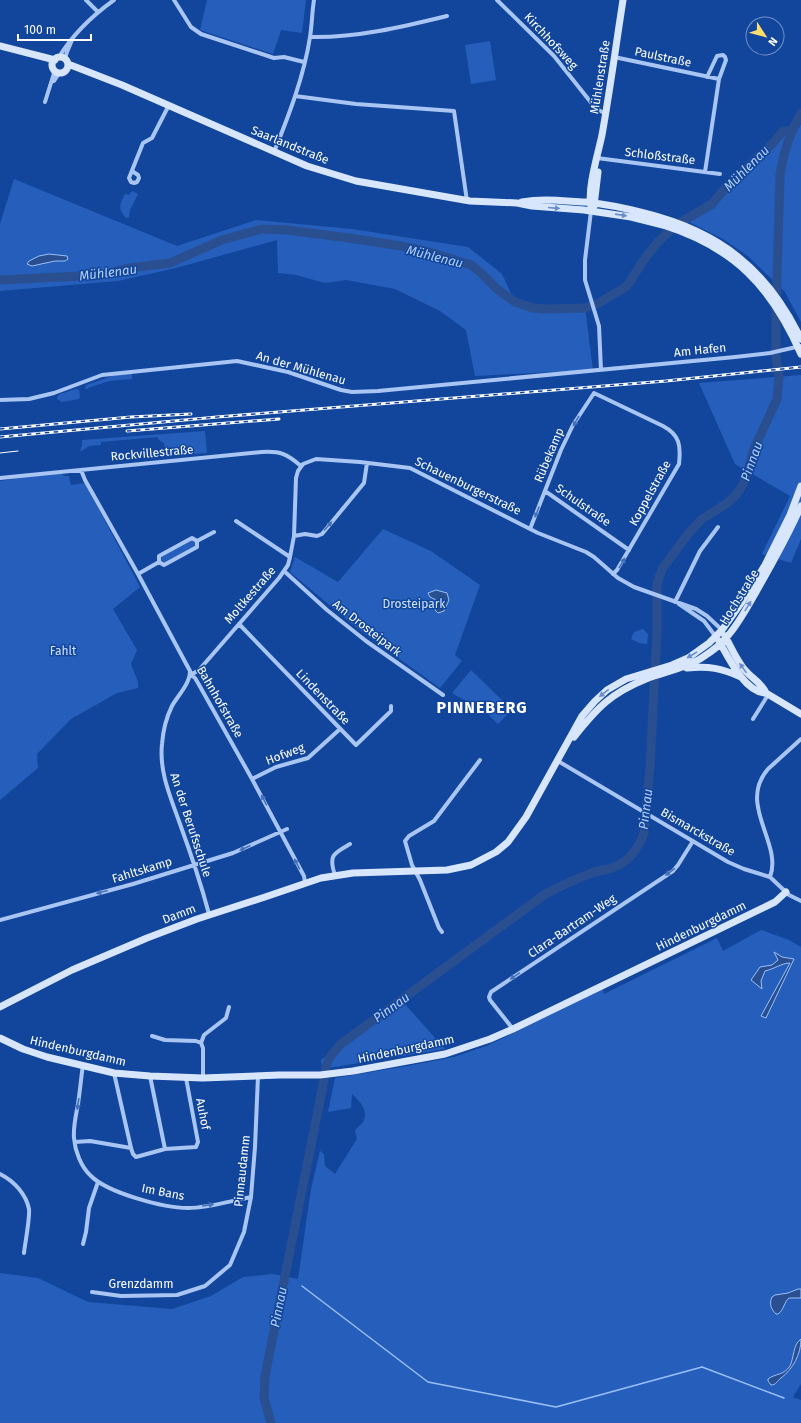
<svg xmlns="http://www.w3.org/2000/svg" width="801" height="1423" font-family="'Fira Sans',sans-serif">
<rect width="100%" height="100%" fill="#12469d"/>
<path fill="#255fbb" d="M207 0H306L302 33 281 30 273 54 200 30Z
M490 41 496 80 471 84 465 45Z
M801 124V322L785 292 749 257 723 239 685 220 712 204 728 185 774 142 783 131H791L783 155 781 172 794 136Z
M14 179 177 246 256 220 352 229 468 247 502 274 515 302 546 307 585 308 593 370 475 376 466 330 440 311 395 289 346 280 325 283 296 275 278 273 277 240 176 268 118 281 0 291V224Z
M132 191 138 194 130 210 129 217 126 218C117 208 120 204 125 194L129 195Z
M132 373V379L109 381 88 388V389H85L86 385 115 375Z
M801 375V539L791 563 762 554 790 496 735 464 699 383Z
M76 389 79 390 80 397 79 399 62 402 57 399V397L60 394Z
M205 431 207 453 166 456 164 443 158 439V437L101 442V445L89 446 80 452 82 445V440Z
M57 472 65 476H69L71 485 85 483 140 587 113 609 137 650 131 664 138 682V688L117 693 71 719 37 754 38 768 0 800V481Z
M383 529 431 551 480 585 455 655 462 661 440 688 358 629 290 572 295 557 338 582Z
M191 540 196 542 194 547 166 562 161 561 162 556Z
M643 629 648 634 647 644 639 643 631 639 634 632Z
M471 670 505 703 507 702 514 708 498 724 477 704 472 705C466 699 459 698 452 693Z
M761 930 789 940 801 947V1384L793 1397 801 1400V1423H0V1273L38 1278 88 1302 172 1309 211 1296 243 1277 273 1274 298 1279 311 1189 320 1151 324 1154 325 1166 335 1174 357 1139 355 1130C357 1128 362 1124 364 1120 368 1110 359 1100 352 1094L351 1108 328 1112 335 1078 407 1066 454 1057 489 1045 603 989 604 994 717 938 723 951Z
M403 1002 445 1049 322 1069 321 1060 351 1038Z"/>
<path fill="#2a4f90" stroke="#9abff7" d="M49 254 67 256 68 259 65 261H55L32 266 27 264 29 261 39 256Z
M436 590 447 593 449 600 444 611 438 613 435 610 438 601 430 597 428 593Z
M774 952 782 957 794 959 766 1018 761 1016 790 963C782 963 774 969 765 971L761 981 762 989 751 980 760 967 772 965 778 960Z
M798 1289H801V1298H789C784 1302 784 1310 778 1314H776C771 1309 769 1304 772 1297L775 1295 788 1293Z
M801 1339C801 1354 793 1369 781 1378 777 1381 776 1385 771 1385L768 1381V1379C776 1373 783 1376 790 1366 794 1358 793 1344 801 1339Z"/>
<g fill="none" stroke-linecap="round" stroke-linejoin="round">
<path stroke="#9abff7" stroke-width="1.5" d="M302 1286 428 1382 556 1407 702 1367 784 1398"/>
<path stroke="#2a4f90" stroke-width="9" d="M0 280 101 275 129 268 170 263 222 240 262 229 287 230 349 238 401 246 433 253 471 265 481 273 497 289 515 302 533 308 548 309 585 308 599 303 627 286 645 258 658 242 676 225 712 204 728 185 774 142 783 131H791
M271 1423 264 1398 265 1376 324 1080C326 1061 328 1058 341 1044L544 895C560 886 576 879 592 873 599 870 607 870 614 867 629 862 639 847 644 833L650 767 657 632V584L662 569 688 534 702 519 726 504 736 495 742 486 747 475 753 451 777 399 779 377 776 357V310L780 175C784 151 789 135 801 113"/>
<path stroke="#a8c5f4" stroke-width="4" d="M86 0 98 12
M174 0 191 27 201 34 274 58 284 57 304 62
M497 0 554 56 593 105 600 111 605 113
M310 37C356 38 402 27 447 16
M59 57C73 34 93 15 114 0
M614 57 719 79 705 172
M65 59 67 52 72 40
M707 77 717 56 723 55 725 57 726 60 719 79
M54 81 60 72
M295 96 356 104 454 111 467 201
M45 102 55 70
M274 152C289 115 304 76 310 37 312 25 312 12 314 0
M597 158 720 174
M132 171 138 175 139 178 137 182 134 183 131 182 129 178 143 143 152 138 169 105
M591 211 585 260V280L599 326 601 370
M0 400 29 399 54 393 102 375 237 361 288 372 341 390 352 392 378 391 735 357 770 353 801 346
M81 470 85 480 138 574 190 671C190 684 178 695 172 706 166 718 163 731 162 744 159 773 171 798 180 824 191 854 201 884 209 914
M0 478 262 452C281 451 287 454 301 466
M545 491 629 550
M236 521 290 557
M530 529 561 450 573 425 594 393 663 426C680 435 681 446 679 464L617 570 613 574
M294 536 305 534 317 536 322 534 364 483 367 463
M197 541 214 532
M159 562V556L192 538 197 541
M159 562 164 565 197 547V541
M284 571 327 610 366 641 443 695
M138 574 159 562
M675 602 700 551 718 527
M679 604 704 621 716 637
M239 624 356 745 391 711V706
M190 674 194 673 199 670 279 578 288 565 290 557 294 536 296 478 298 471 303 464 316 459 360 462 410 468 538 533 586 552 594 557 618 578 634 587 696 609 707 616 722 630
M190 674 195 678 198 683 252 779 304 876 305 883
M753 719 768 695
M558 761 728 862 744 869 770 877 789 895 801 901
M252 779 276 767 308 758 340 729
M335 875C328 855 334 853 350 844
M770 877C783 843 737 805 768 769L801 739
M0 920 133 884 233 853 287 829
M442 932 439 928 420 880 412 865 405 841 409 836 434 821 480 760
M513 1029 490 1000 489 997 491 992 673 871 678 865 693 841
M152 1036 165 1040 196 1041 201 1043 203 1048V1078
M201 1043 204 1035 226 1018 229 1007
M83 1065C81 1078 80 1091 78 1104 76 1115 73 1127 74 1138 75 1151 81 1167 91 1176 108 1193 164 1208 188 1208 209 1208 230 1201 251 1197
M114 1073 131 1148 133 1154 136 1157 165 1149 196 1147 198 1142 186 1078
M150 1076 165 1149
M75 1142 90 1141 131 1148
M0 1174C14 1181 26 1194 29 1209 30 1219 25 1243 24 1253
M83 1244 86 1232 89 1208 98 1182
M92 1292 121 1296 177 1295 205 1286 230 1265 244 1232 251 1197 255 1147 258 1076"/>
<path stroke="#d8e6fd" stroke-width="7" d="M0 46 55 60
M52 65a8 8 0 1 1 16 0a8 8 0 1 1-16 0Z
M68 64 122 85 307 166 356 181 470 201 517 203 532 206 584 210 631 217 663 225
M522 202C543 198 564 201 585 202 605 204 625 208 644 213 720 232 767 269 801 339
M594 206 598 172
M591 207C587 189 598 154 602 135 610 90 616 45 623 0
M725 636C731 647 736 659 744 669 751 678 762 683 766 693
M719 641C728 657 745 693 766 693L801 714
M687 668C709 666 721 668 741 677
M574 737C597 708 611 693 646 679 664 672 683 669 700 659 709 653 719 647 726 638 738 625 747 608 756 592 772 564 788 536 801 506
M0 1007 72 970 147 938 197 919 265 897 321 878 353 873 447 870 471 865 496 852 508 842 526 817 582 716 595 701 607 690 626 679 672 665 688 658 709 643 722 630 742 602 765 565 790 515 801 486
M0 1038 23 1049 47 1057 114 1073 150 1076 203 1078 279 1075H320L353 1071 445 1054 490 1039 513 1029 775 902 786 892"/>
<path stroke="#fff" stroke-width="1" d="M0 453 18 451"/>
<defs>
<path id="rail" d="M0 429 131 417 191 414
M127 431 279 419
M0 437 217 417 666 381 801 367"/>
</defs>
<use href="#rail" stroke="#fff" stroke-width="3"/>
<use href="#rail" stroke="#12469d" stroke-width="1.5" stroke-dasharray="4.5" stroke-linecap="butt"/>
<path stroke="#d8e6fd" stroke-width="7" d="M663 225C735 248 771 286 801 354"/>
</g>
<defs><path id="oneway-solid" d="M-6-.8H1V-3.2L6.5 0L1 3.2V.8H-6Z"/></defs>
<g fill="#6b8ec8">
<use href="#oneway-solid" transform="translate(554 208) rotate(5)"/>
<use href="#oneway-solid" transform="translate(621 215) rotate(8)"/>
<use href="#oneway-solid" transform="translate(748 606) rotate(-59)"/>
<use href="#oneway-solid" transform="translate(692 655) rotate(149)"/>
<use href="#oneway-solid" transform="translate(743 668) rotate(-126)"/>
<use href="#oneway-solid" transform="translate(604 693) rotate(142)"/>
</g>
<g fill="#4672bb">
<use href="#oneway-solid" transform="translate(576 421) rotate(120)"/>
<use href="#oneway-solid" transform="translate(537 512) rotate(112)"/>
<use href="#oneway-solid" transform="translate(328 526) rotate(-49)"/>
<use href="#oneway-solid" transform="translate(622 563) rotate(-60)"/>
<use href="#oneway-solid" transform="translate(264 800) rotate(-118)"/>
<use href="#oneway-solid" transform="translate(245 848) rotate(156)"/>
<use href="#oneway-solid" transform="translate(297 864) rotate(-117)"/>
<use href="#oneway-solid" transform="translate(670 872) rotate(144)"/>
<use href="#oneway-solid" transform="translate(102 892) rotate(165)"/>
<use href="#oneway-solid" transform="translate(515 976) rotate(146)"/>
<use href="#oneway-solid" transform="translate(78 1104) rotate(99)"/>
<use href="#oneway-solid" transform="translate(208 1205) rotate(-9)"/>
</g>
<g text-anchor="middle" stroke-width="3" stroke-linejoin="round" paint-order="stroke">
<g font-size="12" fill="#fff" stroke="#12469d">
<text transform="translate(551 41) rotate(47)" y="4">Kirchhofsweg</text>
<text transform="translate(663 57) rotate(12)" y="4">Paulstraße</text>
<text transform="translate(600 77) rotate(-81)" y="4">Mühlenstraße</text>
<text transform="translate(290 145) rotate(22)" y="4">Saarlandstraße</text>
<text transform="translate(660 156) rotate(7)" y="4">Schloßstraße</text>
<text transform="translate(700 350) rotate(-6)" y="4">Am Hafen</text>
<text transform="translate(301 368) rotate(16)" y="4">An der Mühlenau</text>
<text transform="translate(152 453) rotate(-5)" y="4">Rockvillestraße</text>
<text transform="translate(549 455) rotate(-67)" y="4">Rübekamp</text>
<text transform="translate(468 486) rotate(26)" y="4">Schauenburgerstraße</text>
<text transform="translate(650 493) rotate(-61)" y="4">Koppelstraße</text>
<text transform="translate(583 505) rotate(35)" y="4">Schulstraße</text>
<text transform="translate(250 595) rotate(-49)" y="4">Moltkestraße</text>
<text transform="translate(739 597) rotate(-58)" y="4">Hochstraße</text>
<text transform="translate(367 628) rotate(38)" y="4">Am Drosteipark</text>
<text transform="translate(323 697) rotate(46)" y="4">Lindenstraße</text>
<text transform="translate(220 702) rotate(60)" y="4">Bahnhofstraße</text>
<text transform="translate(285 754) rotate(-21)" y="4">Hofweg</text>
<text transform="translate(191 825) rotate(72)" y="4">An der Berufsschule</text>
<text transform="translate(698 832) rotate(30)" y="4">Bismarckstraße</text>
<text transform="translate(142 870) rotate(-17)" y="4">Fahltskamp</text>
<text transform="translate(179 914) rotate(-21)" y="4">Damm</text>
<text transform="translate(572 926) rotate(-34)" y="4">Clara-Bartram-Weg</text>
<text transform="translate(701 926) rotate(-26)" y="4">Hindenburgdamm</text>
<text transform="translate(406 1049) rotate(-12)" y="4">Hindenburgdamm</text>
<text transform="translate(78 1051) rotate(13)" y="4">Hindenburgdamm</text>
<text transform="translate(203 1114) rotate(79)" y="4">Auhof</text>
<text transform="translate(242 1171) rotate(-84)" y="4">Pinnaudamm</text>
<text transform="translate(163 1192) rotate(11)" y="4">Im Bans</text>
<text x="141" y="1288">Grenzdamm</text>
</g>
<g font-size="12" fill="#d0e2fe" stroke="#12469d">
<text x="414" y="608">Drosteipark</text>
<text x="63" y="655">Fahlt</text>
</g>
<g font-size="13" font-style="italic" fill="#b5d0fa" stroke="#12469d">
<text transform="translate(746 168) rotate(-45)" y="5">Mühlenau</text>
<text transform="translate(435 256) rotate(14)" y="5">Mühlenau</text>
<text transform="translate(108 272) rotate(-7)" y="5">Mühlenau</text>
<text transform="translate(751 461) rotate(-70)" y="5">Pinnau</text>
<text transform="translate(645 809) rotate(-83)" y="5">Pinnau</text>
<text transform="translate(391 1007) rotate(-36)" y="5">Pinnau</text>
<text transform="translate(278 1307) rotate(-79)" y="5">Pinnau</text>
</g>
<g font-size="16" font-weight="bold" letter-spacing="1" fill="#fff" stroke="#12469d">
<text x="482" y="713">PINNEBERG</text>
</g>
</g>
<g transform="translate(765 36) rotate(126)"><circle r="19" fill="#12469d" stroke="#7190c4"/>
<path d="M0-3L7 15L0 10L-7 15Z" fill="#ffde6b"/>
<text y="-6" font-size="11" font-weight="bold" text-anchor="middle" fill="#ffffff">N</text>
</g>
<path d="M18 34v6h73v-6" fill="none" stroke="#ffffff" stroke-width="2"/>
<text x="24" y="34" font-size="12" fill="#ffffff" stroke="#12469d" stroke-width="3" paint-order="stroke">100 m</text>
</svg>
